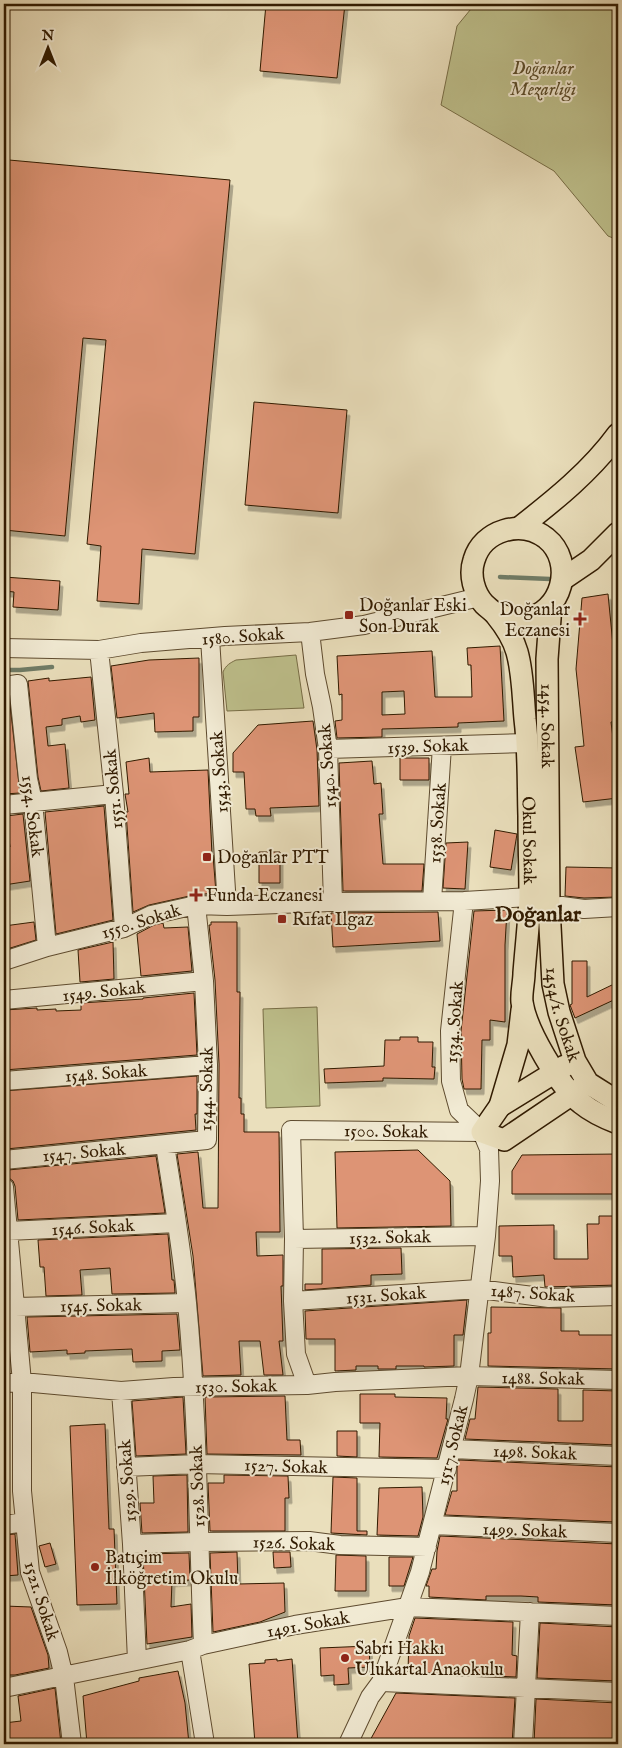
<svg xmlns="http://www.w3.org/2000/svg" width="622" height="1748" font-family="'IM FELL English',serif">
<defs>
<filter id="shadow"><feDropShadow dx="3" dy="5.5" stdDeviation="0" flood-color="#0004"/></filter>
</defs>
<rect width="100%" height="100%" fill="#eadfbc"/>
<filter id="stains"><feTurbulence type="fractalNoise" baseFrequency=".004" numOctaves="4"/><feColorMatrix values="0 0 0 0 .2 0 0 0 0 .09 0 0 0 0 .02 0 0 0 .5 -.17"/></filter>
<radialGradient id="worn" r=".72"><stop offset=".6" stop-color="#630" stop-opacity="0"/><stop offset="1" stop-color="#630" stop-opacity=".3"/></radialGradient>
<path fill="#bec08c" stroke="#776d46" d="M475 4H618V240L608 236 554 171 441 105 457 26Z
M296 655 304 708 227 711 223 672C226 665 230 663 236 660Z
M317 1007 320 1106 266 1108 263 1009Z"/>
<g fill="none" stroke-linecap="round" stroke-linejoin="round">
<path stroke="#6f7c67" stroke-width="4.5" d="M500 577 550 579
M4 670H20L52 667"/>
</g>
<path fill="#dd9474" stroke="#301a00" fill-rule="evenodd" filter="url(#shadow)" d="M266 4H345L337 78 260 71Z
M9 160 230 180 195 554 142 549 139 604 97 601 101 546 87 544 106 340 83 338 65 536 4 530V214Z
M254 402 347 410 338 513 245 505Z
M4 577 60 581 58 610 13 607 14 592 4 591Z
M608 594 618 696V721L611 722 618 777V798L583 802 575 747 584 746 576 669 582 598Z
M500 646 504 721 458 723V727L382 729V737L337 738 335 721 342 720V694L339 695 337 656 432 651 435 697H472L471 665H468L467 648ZM404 691 405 714 382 715V692Z
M199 658V717H193V731L155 732 154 713 117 718 111 666 149 660Z
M91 677 95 720 81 722 80 716 62 719V725L46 727 48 746 65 744 69 788 41 791 38 777 28 681 49 678V681Z
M4 696H9L20 793 4 794Z
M313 721 317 750 319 806 270 808 271 816H256L255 809H246L244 772H233V753L258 725Z
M149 758 150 772 208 770 212 855H213L216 893 194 895 149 905 133 912 126 812H128L125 794H129L126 762Z
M400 758H429V780H400Z
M372 761 374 784 381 783 383 814H379L383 864H424L422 891H343L339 763Z
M104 806 113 920 56 934 45 812Z
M23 814 30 881 4 885V847H10L6 816Z
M495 830 517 834 511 870 490 867Z
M468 842 465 889 443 888 446 843Z
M259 852H280V883H259Z
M566 867 618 868V897L584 898 565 896Z
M507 910 505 945V1022L490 1020V1040H482L481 1089H464L462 1079 461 1031 474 911Z
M438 912 440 941 333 947 331 913Z
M34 922 36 940 4 950V926Z
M211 922H237V992H240L239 1098H241V1114H244V1132H279L280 1232H256L257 1256 283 1255V1286H281L283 1341H279L283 1375H264L260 1341H239L241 1375 203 1376 193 1256 177 1154 198 1152 203 1208H218L219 1064 215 980 209 925H211Z
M163 923 164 928 188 927 192 971 141 976 137 934 154 925Z
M113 942 114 979 80 982 78 950Z
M572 961H587V997L614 984 618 992V998L575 1018 570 1005 572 1004Z
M194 993 197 1055 4 1070V1010L37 1008V1010L56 1009V1011L81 1010V1003L143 999V998Z
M400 1037H418V1042H433L432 1067H435L434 1079 383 1078V1081L325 1083 324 1069 384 1066 385 1040H400Z
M197 1076V1114H195L196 1130 6 1149 4 1122V1091Z
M418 1150 450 1181 451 1226 337 1228 335 1152Z
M618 1154V1194H512V1171L522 1155Z
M156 1156 165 1213 18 1220 15 1186 13 1181 9 1178 8 1170Z
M599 1216H618V1285L545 1287 544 1275 513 1277 512 1256H499V1226L554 1225V1259H588L587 1224H599Z
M168 1234 172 1280H174L175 1293 112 1294 110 1268 80 1270 82 1295 46 1296 44 1267H40L38 1240Z
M401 1248 402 1274 371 1275V1285L305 1290V1284H322V1249Z
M467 1300 463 1335H454V1366L424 1367V1366H396V1369H378V1366H356V1370L335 1371V1339H306L305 1311Z
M491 1307 561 1308V1331H579V1335H618V1369L488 1366V1333H491Z
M177 1314 180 1350 162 1351V1361L133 1362 132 1349 85 1351V1353L67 1354V1350L30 1352 27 1317Z
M5 1318 9 1353H4V1319Z
M478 1387 558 1389V1421H583V1390L618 1391V1445L465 1439 470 1419H475Z
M360 1394H395V1397L447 1398 446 1419H448L437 1458 379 1457 380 1423H360Z
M285 1396 287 1440H300L301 1455 207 1454 205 1397Z
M183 1397 186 1454 136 1456 132 1401Z
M105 1424 109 1529H114L117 1604 77 1605 70 1426Z
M337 1431H357V1457L337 1456Z
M459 1460 618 1467V1486H616V1522L445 1515 452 1491H457V1468Z
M187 1475 188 1532 142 1533 140 1503H154L153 1476Z
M224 1475 288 1476 289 1498H285V1531H210L208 1483H224Z
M333 1477 357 1478V1531H367V1535L331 1533Z
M422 1487 423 1517 418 1536 377 1535 379 1488Z
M15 1534 18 1575 4 1576V1535Z
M440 1536 618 1544V1605L538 1602V1597L521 1596H486V1600L429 1597V1586H426L432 1569H436L437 1551Z
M50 1543 56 1564 45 1567 39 1546Z
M237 1552 238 1584 284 1583 285 1612 260 1622 213 1632 210 1553Z
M273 1552H290L291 1567 274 1568Z
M189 1553 190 1580 172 1581 171 1607 191 1604 192 1637 147 1644 143 1554Z
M336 1555 366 1556V1591H335Z
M389 1557H413L404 1586H389Z
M4 1606 31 1607 48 1655 49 1668 15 1675H4Z
M415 1618 513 1622 512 1655 517 1656 516 1677 408 1672 409 1636Z
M540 1623 618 1627V1681L537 1678Z
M369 1646 370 1667 348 1668 349 1684 334 1685V1675L321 1676 320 1648Z
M277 1659V1661L292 1659 298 1744H255L249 1664 265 1663V1660Z
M178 1671 185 1703 189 1744H87L83 1696 139 1681V1678Z
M55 1688 61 1744H4V1723L21 1721 18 1696Z
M396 1693 515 1698 512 1744H368Z
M536 1699 618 1703V1744H534Z"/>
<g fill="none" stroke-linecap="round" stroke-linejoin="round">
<defs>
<path id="minor" d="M310 632 315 674 322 707 328 749 333 902
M210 638 227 906
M4 648 99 650 141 643 225 636 310 632 364 625 479 597
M99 650 114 794 124 928
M4 686 18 684 28 779 33 802 47 947
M328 749 528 743
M4 805 114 794
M432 901 442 746
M4 961 47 947 124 928 151 915 196 905 227 906 331 902 464 901 530 897 549 907 562 906 584 909 618 907
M4 1000 204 981
M4 1081 208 1065
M165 1145C173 1197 182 1250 187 1303 198 1417 198 1531 203 1645
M4 1160 207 1140 208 1065 204 981 196 905
M4 1187 22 1382V1491L30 1572 58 1652 64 1677 72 1744
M8 1231 177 1223
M294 1239 486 1236
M293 1301 479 1289 549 1298 618 1296
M15 1307 187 1303
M4 1383 22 1382 121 1391 174 1387 307 1385 335 1382 469 1376 618 1380
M307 1385 296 1354 293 1301 294 1239 291 1130 482 1132
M121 1391 132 1544 137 1661
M451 1449 618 1456
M126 1467 197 1464 447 1469
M4 1525 25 1522
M432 1525 618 1533
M132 1544 198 1542 309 1541 340 1545 427 1547
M190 1650 205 1744
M381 1682 618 1692
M4 1688 190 1650 203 1645 295 1625 408 1607 618 1616
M348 1744 370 1697 381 1682 420 1572 464 1399 469 1376 486 1236 490 1181 489 1149 482 1132 459 1110 451 1081 450 1031 464 901
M523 1744 530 1612"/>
<g id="major">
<path d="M519 528C555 500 591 471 618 434"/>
<path d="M563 579 591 560 618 533"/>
<path id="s1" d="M551 605 547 659 549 907 553 984 559 1012 575 1061 588 1083 618 1102"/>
<path id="s2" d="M495 613C504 616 513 620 524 619 562 614 576 562 546 538 521 519 483 530 474 560 469 575 474 593 484 604 488 608 493 611 496 615 505 626 513 638 517 652 523 673 523 697 525 719 529 751 528 784 529 816 529 843 530 870 530 897 529 922 526 947 524 973 524 982 521 993 522 1002 526 1030 559 1086 581 1103 592 1112 605 1118 618 1123"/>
<path d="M522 1010 518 1045 500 1106 482 1132 504 1140 584 1086"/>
<path d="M500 1106 565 1066"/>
</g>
</defs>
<use href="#minor" stroke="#5e4b2f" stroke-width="20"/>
<use href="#major" stroke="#301a00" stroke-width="24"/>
<use href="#minor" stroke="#f1ead3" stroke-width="18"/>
<use href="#major" stroke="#eadfbc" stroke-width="21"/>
</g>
<g fill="#8f2418" stroke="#f1ead3" stroke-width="2">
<rect x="344" y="610" width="10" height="10" rx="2.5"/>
<path d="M577.5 611.5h5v5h5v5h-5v5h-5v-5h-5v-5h5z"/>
<rect x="202" y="852" width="10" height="10" rx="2.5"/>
<path d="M193.5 887.5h5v5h5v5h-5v5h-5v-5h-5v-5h5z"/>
<rect x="277" y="914" width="10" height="10" rx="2.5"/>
<circle cx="95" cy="1567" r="5"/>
<circle cx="345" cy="1658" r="5"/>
</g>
<g text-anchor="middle" stroke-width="4" stroke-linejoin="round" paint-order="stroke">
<g font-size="18" font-style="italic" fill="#5b4c2a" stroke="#f1ead3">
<text x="543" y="74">Doğanlar<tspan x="543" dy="21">Mezarlığı</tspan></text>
</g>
<g font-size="18" fill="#301a00" stroke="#f1ead3" text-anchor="start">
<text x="359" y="611">Doğanlar Eski<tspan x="359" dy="21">Son Durak</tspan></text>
<text x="570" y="615" text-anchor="end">Doğanlar<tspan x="570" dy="21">Eczanesi</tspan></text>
<text x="217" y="863">Doğanlar PTT</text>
<text x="206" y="901">Funda Eczanesi</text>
<text x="292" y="925">Rıfat Ilgaz</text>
<text x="105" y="1563">Batıçim<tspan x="105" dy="21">İlköğretim Okulu</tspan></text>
<text x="355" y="1654">Sabri Hakkı<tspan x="355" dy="21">Ulukartal Anaokulu</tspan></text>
</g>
<g font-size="18" fill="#301a00" stroke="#f1ead3">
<text transform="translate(243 636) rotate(-4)" y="6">1580. Sokak</text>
<text dy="6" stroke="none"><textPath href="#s1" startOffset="121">1454. Sokak</textPath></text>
<text transform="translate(428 746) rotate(-2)" y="6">1539. Sokak</text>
<text transform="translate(327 766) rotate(-94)" y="6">1540. Sokak</text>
<text transform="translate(219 772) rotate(-94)" y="6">1543. Sokak</text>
<text transform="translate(113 789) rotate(-95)" y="6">1551. Sokak</text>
<text transform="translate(33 816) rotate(83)" y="6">1554. Sokak</text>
<text transform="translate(437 823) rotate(-86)" y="6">1538. Sokak</text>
<text dy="6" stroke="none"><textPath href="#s2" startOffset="518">Okul Sokak</textPath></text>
<text transform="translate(141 921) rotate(-17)" y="6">1550. Sokak</text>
<text transform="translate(104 991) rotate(-6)" y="6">1549. Sokak</text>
<text dy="6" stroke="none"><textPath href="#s1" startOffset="411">1454/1. Sokak</textPath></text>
<text transform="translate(454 1022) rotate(-86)" y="6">1534. Sokak</text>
<text transform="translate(106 1073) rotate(-4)" y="6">1548. Sokak</text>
<text transform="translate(206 1089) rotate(-89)" y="6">1544. Sokak</text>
<text transform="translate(386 1131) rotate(1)" y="6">1500. Sokak</text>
<text transform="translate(84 1152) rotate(-5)" y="6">1547. Sokak</text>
<text transform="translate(93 1227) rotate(-3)" y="6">1546. Sokak</text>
<text transform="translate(390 1237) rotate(-1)" y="6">1532. Sokak</text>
<text transform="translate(533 1293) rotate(4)" y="6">1487. Sokak</text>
<text transform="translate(386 1295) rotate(-4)" y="6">1531. Sokak</text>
<text transform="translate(101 1305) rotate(-1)" y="6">1545. Sokak</text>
<text transform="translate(543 1378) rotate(1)" y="6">1488. Sokak</text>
<text transform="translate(236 1386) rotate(-1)" y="6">1530. Sokak</text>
<text transform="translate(452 1445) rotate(-76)" y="6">1517. Sokak</text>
<text transform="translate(535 1452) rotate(2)" y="6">1498. Sokak</text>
<text transform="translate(286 1466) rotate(2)" y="6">1527. Sokak</text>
<text transform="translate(127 1481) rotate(-94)" y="6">1529. Sokak</text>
<text transform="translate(197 1486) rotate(-92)" y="6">1528. Sokak</text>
<text transform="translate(525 1530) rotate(2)" y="6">1499. Sokak</text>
<text transform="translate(294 1543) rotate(2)" y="6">1526. Sokak</text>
<text transform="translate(42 1601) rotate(73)" y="6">1521. Sokak</text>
<text transform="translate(308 1624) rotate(-10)" y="6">1491. Sokak</text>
</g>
<g font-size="22" font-weight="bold" fill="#301a00" stroke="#f1ead3">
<text x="538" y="921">Doğanlar</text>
</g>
</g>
<rect width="622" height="1748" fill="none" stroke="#eadfbc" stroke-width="20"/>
<rect x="5" y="5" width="612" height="1738" fill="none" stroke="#301a00" stroke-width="2.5"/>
<rect x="10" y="10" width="602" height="1728" fill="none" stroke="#301a00"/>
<g transform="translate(48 48)" stroke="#f1ead3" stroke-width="4" paint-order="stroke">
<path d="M0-4L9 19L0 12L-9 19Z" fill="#301a00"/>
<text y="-8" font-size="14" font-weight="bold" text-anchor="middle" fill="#301a00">N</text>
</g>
<rect width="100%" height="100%" filter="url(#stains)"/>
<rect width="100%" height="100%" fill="url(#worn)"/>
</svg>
